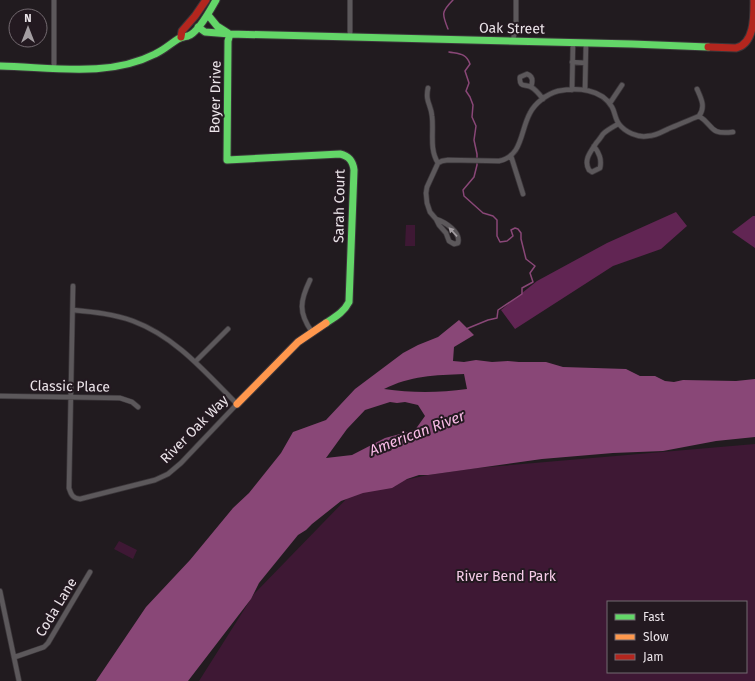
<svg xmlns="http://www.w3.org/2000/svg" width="755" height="681" font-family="'Fira Sans',sans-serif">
<rect width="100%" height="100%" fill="#211b1f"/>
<path fill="#3e1834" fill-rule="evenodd" d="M406 225H415V246H405Z
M755 444V681H199L254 594 354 491 428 475 477 468ZM608 602H746V672H608Z
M119 541 137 550 133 559 114 549Z"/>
<path fill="#612553" d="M676 212 687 226 661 249 613 266 515 329 501 310 537 281 607 243Z
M753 216H755V248L732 232Z"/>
<path fill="#894777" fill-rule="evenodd" d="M459 320 474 335 454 347 453 361 464 362 476 360 492 362 508 361 519 362H546L563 367 626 369 640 376H655L665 381 674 382 683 380 736 381 755 379V437L716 441 663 451 613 453 542 459 428 475H419L407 479 392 488 363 493 341 501 312 524 306 530 298 535 259 583 251 599 188 681H96L146 607 190 560 233 508 249 493 281 453 293 432 326 420 355 389 403 353 418 345 438 337ZM464 374 467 389C439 393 411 393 384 389 410 376 435 375 464 374ZM390 402 397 403 405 402 418 405 425 416 415 430 385 438 352 455 326 458 347 429 365 410Z"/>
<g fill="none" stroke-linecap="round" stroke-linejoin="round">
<path stroke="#894777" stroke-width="1.5" d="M448 29C442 14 441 12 453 0
M449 52C459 54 466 53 470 64L465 71 469 83 466 91 470 97 473 105 472 117 476 126 474 140 477 154V165L474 177 463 190 464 196 483 213 493 216 497 220V236L500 242 507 241 513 236 511 230 515 228 518 229 521 233V239L526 259 535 266 530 273 533 282 522 288V294L498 310 497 318 488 320 466 329"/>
<defs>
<path id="street" d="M350 37V0
M513 41 516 23V0
M572 62 585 63
M54 69V0
M531 87C533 81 533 76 527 74L520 77C519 88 525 84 531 87 535 89 540 95 543 99
M428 88C425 102 431 104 432 116 434 132 429 149 438 163
M697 89C701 98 706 107 699 116 715 126 708 135 733 132
M572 90 573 42
M585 90 586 43
M610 103 622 85
M594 146C599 153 602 159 600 168L592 172 589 170C583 160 591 151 597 142 599 140 601 137 603 134 607 130 613 127 618 124
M511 156 523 194
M438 163 442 161 448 160 499 161C523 156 520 131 530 113 535 103 547 94 558 91 577 87 602 89 612 107 615 112 615 119 619 124 625 132 638 138 648 136 655 136 662 132 668 129 678 125 689 120 699 116
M436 219C445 222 461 232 458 243L454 244 449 241 446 233 439 225 436 219 430 212 427 203 426 193 427 187 438 163
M310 280C300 301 298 312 312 332
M73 310C94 312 114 314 133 321 176 337 206 373 237 404L181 463 168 474 155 480 80 499C72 498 71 494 69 488L73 286
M195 362 228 329
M0 396 120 398 132 402 138 407
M0 591 19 681
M15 657 44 647 48 643 90 572"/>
<path id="fast" d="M208 15 217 26 228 33
M198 27 205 32 230 34 632 44 708 47
M230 34 228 41 227 160 340 154C349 156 353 161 354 170L349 302C344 312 335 317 326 323
M0 66C51 67 108 78 155 54 164 50 170 44 178 39 182 37 184 37 188 36 198 33 211 9 216 0"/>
<path id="slow" d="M237 404 298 342 326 323"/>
<path id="jam" d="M181 37 182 31 195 16 206 0
M708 47 736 48C755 44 754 15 754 0"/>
</defs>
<use href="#street" stroke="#3b363a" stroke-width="6"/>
<use href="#fast" stroke="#3b363a" stroke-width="9"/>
<use href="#slow" stroke="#3b363a" stroke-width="9"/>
<use href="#jam" stroke="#3b363a" stroke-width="9"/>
<use href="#street" stroke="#5c585b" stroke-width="4.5"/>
<use href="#fast" stroke="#63d668" stroke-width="7"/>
<use href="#slow" stroke="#ff974d" stroke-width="7"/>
<use href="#jam" stroke="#b3261e" stroke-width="7"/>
</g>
<defs><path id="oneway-solid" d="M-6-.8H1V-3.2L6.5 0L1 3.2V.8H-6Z"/></defs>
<use fill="#a49ea2" href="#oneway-solid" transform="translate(453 232) rotate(-133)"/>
<g text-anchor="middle" stroke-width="4" stroke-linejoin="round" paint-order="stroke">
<g font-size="14" fill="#ebe4e9" stroke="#231920">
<text transform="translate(512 28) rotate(1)" y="5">Oak Street</text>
<text transform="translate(215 97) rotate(-89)" y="5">Boyer Drive</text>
<text transform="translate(339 206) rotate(-89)" y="5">Sarah Court</text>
<text transform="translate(70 386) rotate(1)" y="5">Classic Place</text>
<text transform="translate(194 429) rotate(-45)" y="5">River Oak Way</text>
<text transform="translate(56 607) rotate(-59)" y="5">Coda Lane</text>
</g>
<g font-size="14" fill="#f6cce8" stroke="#231920">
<text x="506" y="581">River Bend Park</text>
</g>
<g font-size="15" font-style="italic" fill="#f8bbe6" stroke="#231920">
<text transform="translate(417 433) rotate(-21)" y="5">American River</text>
</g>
</g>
<rect x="607" y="601" width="140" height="72" fill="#231920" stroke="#736a70"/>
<rect x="615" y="614" width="20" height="6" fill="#63d668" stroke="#736a70"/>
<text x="643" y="621" font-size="12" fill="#ebe4e9">Fast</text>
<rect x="615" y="634" width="20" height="6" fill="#ff974d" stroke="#736a70"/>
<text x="643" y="641" font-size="12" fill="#ebe4e9">Slow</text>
<rect x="615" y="654" width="20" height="6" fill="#b3261e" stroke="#736a70"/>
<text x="643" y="661" font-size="12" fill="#ebe4e9">Jam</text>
<g transform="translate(28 28)"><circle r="19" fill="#231920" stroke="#736a70"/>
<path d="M0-3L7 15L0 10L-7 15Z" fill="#a49ea2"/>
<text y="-6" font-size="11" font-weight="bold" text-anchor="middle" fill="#ebe4e9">N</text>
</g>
</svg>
